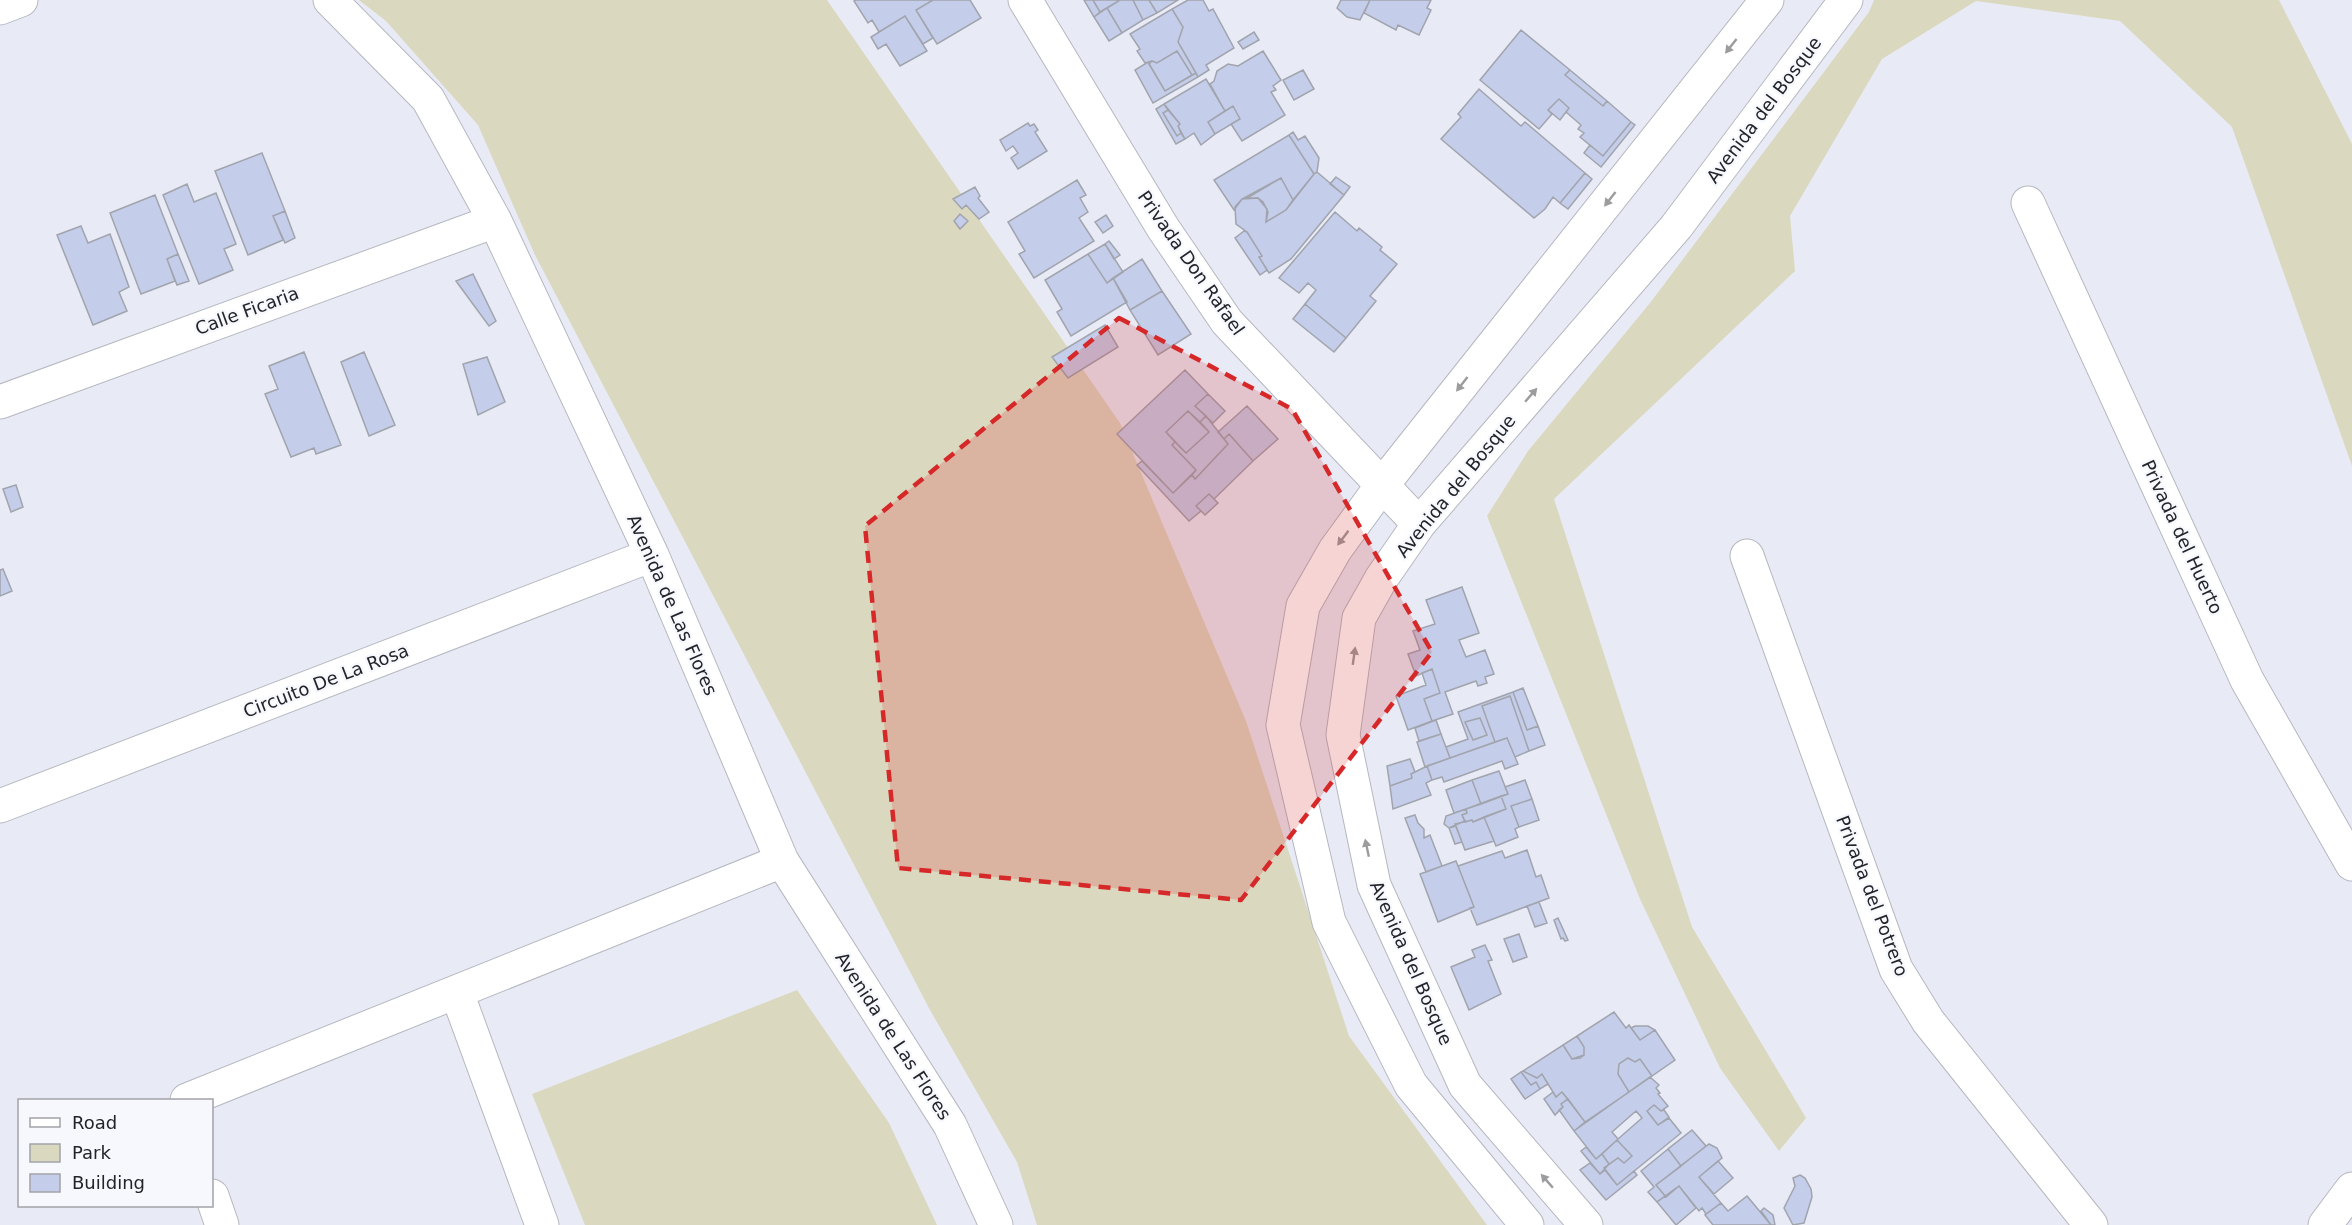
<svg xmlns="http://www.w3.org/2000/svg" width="2352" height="1225" font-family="'DejaVu Sans',sans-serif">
<rect width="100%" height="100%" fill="#e8ebf5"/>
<path fill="#dbd8c0" d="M359 0H827L1120 423 1246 721 1349 1036 1487 1225H1037L1017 1162 930 1010 535 255 478 125 386 21Z
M1874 0H2279L2352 144V466L2232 127 2120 21 1976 1 1882 59 1790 216 1795 271 1554 499 1692 927 1806 1118 1779 1151 1720 1068 1640 899 1487 516 1528 451 1650 303 1869 12Z
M797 990 889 1123 937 1225H585L532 1094Z"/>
<path fill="#c4cde9" stroke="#a1a4ad" stroke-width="1.5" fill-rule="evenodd" d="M856 0H933L916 10 933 38 923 44 905 16 879 32 872 20 868 23 854 1Z
M933 0H970L981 18 937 44 916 10Z
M1084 0H1093L1100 12 1094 17Z
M1093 0H1120L1100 12Z
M1120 0H1133L1143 20 1122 33 1107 8Z
M1133 0H1149L1157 13 1143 20Z
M1149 0H1178L1157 13Z
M1188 0H1203L1209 11 1213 9 1234 48 1206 65 1209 70 1198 77 1178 42 1183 27 1172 9Z
M1341 0H1370L1360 20 1347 17 1337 8Z
M1370 0H1431L1427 8 1431 10 1419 35 1398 25 1396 30 1364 13Z
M1107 8 1122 33 1109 41 1094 17Z
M1172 9 1183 27 1178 42 1196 73 1192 75 1177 51 1157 63 1152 61 1145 63 1137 51 1140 49 1130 34Z
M905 16 927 51 900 66 886 44 878 49 871 37Z
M1521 30 1570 70 1565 75 1603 106 1607 101 1631 122 1603 156 1580 137 1584 133 1578 129 1581 125 1566 112 1569 108 1559 99 1548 110 1552 114 1539 129 1480 80Z
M1254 32 1259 40 1243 49 1238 42Z
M1177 51 1192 75 1165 91 1149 64 1152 61 1157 63Z
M1263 51 1281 80 1273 86 1276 90 1271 92 1285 115 1242 141 1231 124 1240 119 1233 106 1225 111 1210 84 1214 81 1217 71 1228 64 1238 66Z
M1148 62 1165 91 1196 73 1198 77 1153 103 1135 70Z
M1303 70 1314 89 1294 100 1283 80Z
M1570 70 1607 101 1603 106 1565 75Z
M1206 79 1225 111 1208 122 1215 134 1201 145 1194 133 1185 139 1178 126 1180 124 1164 104Z
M1479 89 1521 126 1525 122 1585 173 1560 203 1553 197 1545 209 1534 218 1441 139 1461 117 1458 114Z
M1559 99 1569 108 1560 120 1548 110Z
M1164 104 1168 110 1163 113 1177 136 1181 133 1185 139 1176 144 1156 109Z
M1233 106 1240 119 1215 134 1208 122Z
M1168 110 1180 124 1178 126 1181 133 1177 136 1163 113Z
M1631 122 1635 125 1601 167 1584 153 1590 145 1603 156Z
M1028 123 1030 126 1034 124 1038 130 1035 132 1047 151 1018 169 1011 158 1018 153 1013 146 1006 151 1000 140Z
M1293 132 1298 140 1305 136 1319 158 1317 172 1314 174 1289 135Z
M1289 135 1314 174 1293 200 1281 178 1242 199 1234 210 1214 180Z
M262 153 285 211 273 216 283 240 248 255 215 171Z
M1317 172 1344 195 1291 259 1269 273 1259 257 1262 256 1247 232 1236 224 1235 207 1242 199 1258 198 1267 209 1266 222 1286 210 1314 174Z
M1585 173 1592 179 1568 209 1560 203Z
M1336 177 1350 187 1344 195 1330 184Z
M1281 178 1293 200 1286 210 1266 222 1268 212 1263 202 1258 198H1247Z
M1077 180 1086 195 1080 198 1088 212 1079 218 1094 241 1034 278 1019 254 1025 251 1008 222Z
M187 184 194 202 216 193 236 244 224 249 233 270 199 284 163 195Z
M975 187 980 196 978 198 989 212 979 219 966 205 962 209 953 199Z
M155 195 178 254 167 259 175 281 141 294 110 213Z
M285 211 295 238 285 243 273 216Z
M1335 212 1357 231 1359 228 1382 247 1380 250 1397 264 1370 296 1376 301 1346 338 1305 304 1316 290 1308 283 1299 293 1279 278Z
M960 214 968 221 960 229 954 221Z
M1106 215 1113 226 1103 233 1095 222Z
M81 226 88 243 110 234 129 287 119 292 127 311 93 325 57 235Z
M1244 231 1247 232 1262 256 1259 257 1267 270 1260 275 1235 238Z
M1109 241 1120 255 1114 259 1105 244Z
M1105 244 1123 272 1107 283 1088 254Z
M178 254 189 281 177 285 167 259Z
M1088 254 1107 283 1113 278 1127 302 1071 336 1057 312 1062 309 1045 280Z
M1142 259 1162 291 1130 310 1113 278Z
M473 274 496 321 489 326 456 281Z
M1162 291 1191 334 1158 355 1130 310Z
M1305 304 1346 338 1334 352 1293 319Z
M1105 325 1118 347 1068 378 1052 357Z
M304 352 341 445 316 454 314 448 291 457 265 394 278 389 269 366Z
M364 352 395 425 369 436 341 362Z
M487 357 505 402 478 415 463 364Z
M1185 370 1208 394 1195 406 1206 416 1200 422 1188 411 1166 432 1175 442 1172 445 1196 470 1173 493 1117 434Z
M1208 394 1225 411 1213 423 1195 406Z
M1247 406 1278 439 1253 461 1229 434 1224 439 1218 432Z
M1188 411 1209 432 1186 453 1166 432Z
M1206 416 1228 444 1195 479 1192 475 1196 470 1172 445 1175 442 1186 453 1209 432 1200 422Z
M1229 434 1253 461 1214 499 1209 494 1196 506 1201 511 1189 521 1137 465 1142 461 1173 493 1192 475 1195 479 1228 444 1224 439Z
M16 485 23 507 11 512 3 489Z
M1209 494 1218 503 1205 515 1196 506Z
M3 569 12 591 0 596V570Z
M1462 587 1479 633 1459 640 1466 657 1485 650 1494 674 1485 677 1487 683 1478 686 1476 681 1445 692 1453 714 1432 721 1424 699 1440 693 1432 669 1416 676 1408 654 1420 650 1413 631 1435 624 1426 600Z
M1432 669 1440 693 1424 699 1432 721 1408 730 1396 696 1426 685 1422 673Z
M1523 688 1538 726 1527 730 1513 692Z
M1513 692 1527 730 1538 726 1545 745 1529 751 1510 696 1482 706 1495 742 1450 758 1446 747 1468 739 1458 712ZM1480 718 1487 735 1473 740 1465 722Z
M1510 696 1529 751 1515 757 1507 738 1495 742 1482 706Z
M1480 718 1487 735 1473 740 1465 722Z
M1436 720 1441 734 1419 741 1415 728Z
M1441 734 1450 758 1425 767 1417 742Z
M1507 738 1518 764 1505 769 1502 761 1444 782 1442 777 1432 780 1427 766Z
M1410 759 1415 772 1411 774 1412 778 1390 786 1387 766Z
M1427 766 1432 780 1426 783 1431 795 1393 809 1390 786 1412 778 1411 774Z
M1499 771 1508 794 1481 804 1472 780Z
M1472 780 1481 804 1454 813 1446 790Z
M1525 780 1532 799 1511 806 1519 827 1515 829 1518 837 1496 846 1484 817 1506 809 1501 796 1508 794 1505 787Z
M1501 796 1506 809 1473 822 1472 820 1465 822 1462 815 1467 813 1466 809Z
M1532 799 1539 820 1519 827 1511 806Z
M1466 809 1467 813 1462 815 1465 821 1449 828 1444 824 1446 816Z
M1415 815 1418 823 1424 829V838L1430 835 1442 866 1426 872 1405 818Z
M1484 817 1494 841 1465 850 1455 824 1472 820 1473 822Z
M1456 826 1462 842 1455 844 1449 828Z
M1527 850 1536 877 1541 875 1549 898 1477 925 1470 908 1474 907 1458 866 1502 851 1505 858Z
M1456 861 1474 907 1438 922 1420 874Z
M1539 902 1547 923 1535 927 1527 906Z
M1558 918 1568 940 1565 941 1563 938 1561 939 1554 920Z
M1519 934 1527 957 1513 962 1504 939Z
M1485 945 1492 960 1488 961 1501 994 1469 1010 1451 967 1475 957 1472 950Z
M1614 1012 1626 1028 1629 1025 1640 1040 1655 1030 1675 1060 1652 1076 1640 1059 1635 1062 1628 1058 1619 1064 1618 1074 1629 1092 1585 1122 1562 1092 1556 1097 1542 1074 1537 1078 1523 1071 1563 1045 1572 1059 1580 1058 1584 1055V1047L1577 1036Z
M1635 1026H1648L1655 1030 1640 1040 1631 1028Z
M1577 1036 1584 1047V1055L1572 1059 1563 1045Z
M1628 1058 1635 1062 1640 1059 1652 1076 1629 1092 1618 1074 1619 1064Z
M1523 1071 1537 1078 1542 1074 1548 1084 1540 1089 1536 1082 1531 1085 1521 1072Z
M1521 1072 1531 1085 1536 1082 1540 1089 1525 1099 1511 1079Z
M1650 1077 1659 1085 1656 1088 1660 1093 1658 1094 1668 1106 1661 1111 1654 1105 1647 1111 1658 1125 1669 1118 1681 1133 1617 1185 1604 1168 1618 1158 1624 1163 1632 1156 1617 1140 1596 1159 1574 1131ZM1636 1111 1642 1118 1618 1139 1612 1132Z
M1553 1092 1556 1097 1562 1092 1568 1099 1561 1104 1563 1107 1555 1115 1544 1099Z
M1568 1099 1585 1122 1574 1131 1559 1110 1563 1107 1561 1104Z
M1654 1105 1661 1111 1664 1110 1669 1117 1658 1125 1647 1111Z
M1692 1130 1706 1146 1681 1166 1668 1149Z
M1617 1140 1632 1156 1624 1163 1618 1158 1609 1164 1602 1154Z
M1709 1144 1717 1148 1722 1158 1699 1177 1721 1203 1706 1214 1702 1208 1699 1211 1679 1186 1666 1197 1656 1185Z
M1586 1147 1596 1159 1602 1154 1609 1164 1600 1174 1581 1151Z
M1668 1149 1681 1166 1656 1185 1665 1196 1657 1202 1648 1192 1654 1187 1641 1171Z
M1718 1161 1733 1178 1714 1194 1699 1177Z
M1590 1163 1600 1174 1605 1170 1617 1185 1634 1171 1637 1175 1606 1200 1580 1170Z
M1800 1175 1805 1178 1811 1189 1812 1197 1804 1223 1793 1225 1784 1208 1795 1186 1793 1178Z
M1679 1186 1696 1208 1676 1225 1657 1202Z
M1747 1196 1771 1225H1713L1705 1215 1721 1203 1728 1211Z
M1764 1208 1773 1215 1775 1225H1771L1761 1211Z"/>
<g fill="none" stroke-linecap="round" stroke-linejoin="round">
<defs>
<path id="minor" d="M330 0 428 99 495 221 652 555 782 861 950 1125 996 1225
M1025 0 1163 228 1227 322 1419 524
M0 8 21 0
M2028 203 2247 680 2352 864
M0 402 495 221
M1747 556 1896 969 1928 1021 2091 1225
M0 806 652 555
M457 993 542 1225
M187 1100 782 861
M212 1196 222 1225
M1527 1225 1411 1085 1329 922 1283 725 1303 606 1335 550 1383 484 1767 0
M1586 1225 1465 1085 1374 885 1343 735 1359 618 1381 579 1419 524 1676 227 1846 0
M2325 1225 2352 1189"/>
</defs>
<use href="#minor" stroke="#b5b8c1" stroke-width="35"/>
<use href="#minor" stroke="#fff" stroke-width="33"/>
</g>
<defs><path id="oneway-solid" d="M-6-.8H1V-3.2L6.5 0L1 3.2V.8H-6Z" transform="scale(1.5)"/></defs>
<g fill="#9c9c9e">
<use href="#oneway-solid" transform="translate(1731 46) rotate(128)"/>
<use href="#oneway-solid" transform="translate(1610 199) rotate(128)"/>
<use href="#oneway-solid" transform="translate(1462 384) rotate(128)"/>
<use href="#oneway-solid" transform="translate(1531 395) rotate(-49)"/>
<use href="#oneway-solid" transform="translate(1343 538) rotate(127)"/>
<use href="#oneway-solid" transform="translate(1354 656) rotate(-82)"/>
<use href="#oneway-solid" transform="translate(1367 848) rotate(-102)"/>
<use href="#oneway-solid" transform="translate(1547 1181) rotate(-131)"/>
</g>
<path fill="#d62828" fill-opacity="0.2" stroke="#d62828" stroke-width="4.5" stroke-dasharray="12 8" stroke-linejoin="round" d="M1119 318 1292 409 1432 652 1241 900 898 868 865 526Z"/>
<g text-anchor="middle" stroke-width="4.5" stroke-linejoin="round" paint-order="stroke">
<g font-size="18" fill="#232428" stroke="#f6f8fe">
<text transform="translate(1764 110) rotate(-53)" y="6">Avenida del Bosque</text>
<text transform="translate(1191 263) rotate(55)" y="6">Privada Don Rafael</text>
<text transform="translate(247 311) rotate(-20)" y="6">Calle Ficaria</text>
<text transform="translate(1456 486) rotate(-51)" y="6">Avenida del Bosque</text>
<text transform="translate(2182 537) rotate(65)" y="6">Privada del Huerto</text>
<text transform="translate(672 605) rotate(66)" y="6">Avenida de Las Flores</text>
<text transform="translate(326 681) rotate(-21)" y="6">Circuito De La Rosa</text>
<text transform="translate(1872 896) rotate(69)" y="6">Privada del Potrero</text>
<text transform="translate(1411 963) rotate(66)" y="6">Avenida del Bosque</text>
<text transform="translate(893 1036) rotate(57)" y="6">Avenida de Las Flores</text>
</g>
</g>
<rect x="18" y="1099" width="195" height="108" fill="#f6f8fe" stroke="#a2a3a8" stroke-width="1.5"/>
<rect x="30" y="1118" width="30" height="9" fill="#ffffff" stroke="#a2a3a8" stroke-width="1.5"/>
<text x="72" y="1129" font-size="18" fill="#232428">Road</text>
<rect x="30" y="1144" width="30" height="18" fill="#dbd8c0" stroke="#a2a3a8" stroke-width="1.5"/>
<text x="72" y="1159" font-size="18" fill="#232428">Park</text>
<rect x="30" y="1174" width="30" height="18" fill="#c4cde9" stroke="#a2a3a8" stroke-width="1.5"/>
<text x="72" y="1189" font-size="18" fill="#232428">Building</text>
</svg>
